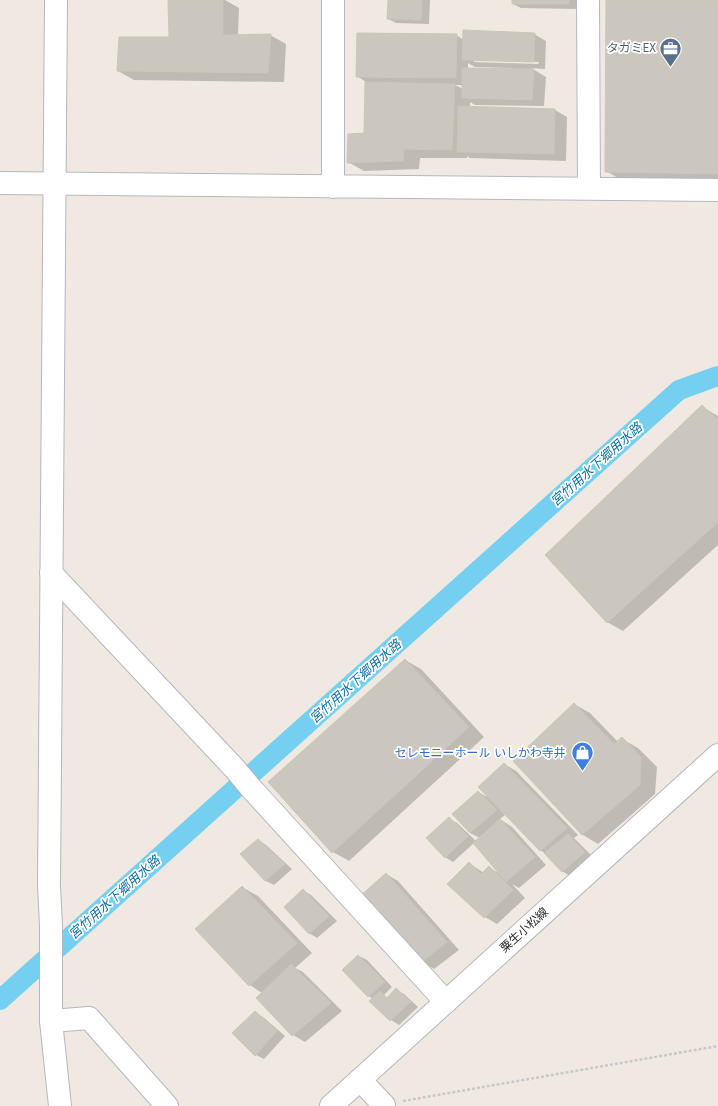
<svg xmlns="http://www.w3.org/2000/svg" width="718" height="1106" font-family="Jost,'Noto Sans JP',sans-serif">
<rect width="100%" height="100%" fill="#efe9e1"/>
<path fill="#0003" fill-rule="evenodd" d="M169 0H225L239 8 238 35H270L286 44 284 82 134 80 118 71 170 38Z
M389 0H430L429 24 396 23 388 19Z
M513 0H576V9L521 8 513 4Z
M607 0H718V181L618 178 606 171Z
M534 34 546 41 545 69 531 68 546 77 544 106 475 105 470 102V108L555 110 567 117 566 161 470 158 467 156V158H420L419 169 364 171 348 162 364 134 366 82 357 76 456 35 464 40ZM474 60 539 62 538 64 474 62ZM468 63 475 67 512 68V70L468 69ZM455 85H463V89Z
M702 407 718 416V545L623 631 607 622Z
M405 660 421 669 484 737 349 861 333 852Z
M574 704 590 713 618 742 622 739 638 748 657 767 655 794 598 844 583 835 514 761Z
M504 764 516 771 578 835 574 838 593 857 570 876 562 871 546 854 540 850 506 814 500 819 512 827 546 865 519 888 512 884 525 898 497 924 485 917 469 863 484 873 490 868 500 874 474 843 453 862 445 857 449 819 457 823 476 841 480 838 470 833 478 792 491 799Z
M258 840 266 845 292 869 274 885 266 881 242 854Z
M386 874 398 881 459 950 434 969 422 962Z
M242 887 258 896 312 953 295 968 303 972 342 1011 305 1042 293 1035 262 993 250 985Z
M303 890 311 895 337 921 317 938 309 933Z
M359 956 367 960 392 987 384 995 388 998 396 990 404 994 418 1007 399 1025 391 1020 371 1001 373 999 369 996 344 970Z
M255 1013 263 1017 285 1036 264 1059 256 1055Z"/>
<g fill="none" stroke-linecap="round" stroke-linejoin="round">
<path stroke="#75cff0" stroke-width="20" d="M0 1000 679 390 718 376"/>
</g>
<path fill="#cbc7bf" stroke="#cbc5ba" d="M168 0H223V35L271 34 268 73 117 71 119 37H169Z
M388 0H422L421 20 387 19Z
M512 0H569V4H512Z
M606 0H718V174L605 172Z
M463 30 535 33 534 62 462 60Z
M357 33 457 34 456 78 356 77Z
M462 68 534 69 532 100 462 98Z
M365 82 455 84 452 150 404 149 403 161 347 163 348 134 364 133Z
M458 106 555 109 554 154 457 152Z
M702 405 718 420V522L607 623 545 555Z
M405 659 469 727 332 853 268 782Z
M574 703 614 744 622 737 641 757 640 785 582 835 513 761Z
M504 763 567 828 540 851 478 787Z
M478 791 497 810 470 833 452 814Z
M449 817 468 836 445 858 426 838Z
M500 819 535 857 506 882 473 843Z
M568 834 585 852 562 872 544 853Z
M258 839 285 864 265 881 240 854Z
M469 862 481 874 489 866 513 890 484 918 447 884Z
M386 873 447 942 421 963 359 897Z
M242 886 297 943 249 986 195 929Z
M303 889 329 916 309 934 284 907Z
M358 955 385 982 368 997 342 970Z
M291 964 331 1003 292 1036 256 998Z
M396 988 411 1002 390 1021 369 1001 380 991 387 998Z
M255 1011 277 1031 255 1056 232 1033Z"/>
<g fill="none" stroke-linecap="round" stroke-linejoin="round">
<defs>
<path id="street" d="M333 0V187
M588 0 589 188
M0 183 718 190
M51 573 235 769 250 787 446 1002
M51 1021 89 1018 167 1106
M360 1080 384 1105"/>
<path id="secondary" d="M56 0 49 886 51 925V1021L60 1106
M331 1106 718 755"/>
</defs>
<use href="#street" stroke="#b4b7c1" stroke-width="24"/>
<use href="#secondary" stroke="#b4b7c1" stroke-width="24"/>
<path stroke="#c9c9c9" stroke-width="2.5" stroke-dasharray="3 2" stroke-linecap="butt" d="M403 1101 718 1046"/>
<use href="#street" stroke="#fff" stroke-width="22"/>
<use href="#secondary" stroke="#fff" stroke-width="22"/>
</g>
<defs>
<symbol id="office-pin" viewBox="-11 -11 22 30"><path d="M0 17L-7.5 6A9.5 9.5 0 1 1 7.5 6Z" fill="#5c6f8a" stroke="#fff"/><path d="M-6-3h4V-5.5h4V-3h4V5H-6ZM-1-4.5V-3h2v-1.5ZM-6 0V1H6V0Z" fill="#fff"/></symbol>
<symbol id="shop-pin" viewBox="-11 -11 22 30"><path d="M0 17L-7.5 6A9.5 9.5 0 1 1 7.5 6Z" fill="#3f7fe0" stroke="#fff"/><path d="M-5-2.5h2.3a2.7 3.5 0 0 1 5.4 0H5L5.5 6h-11ZM-1.5-2.5h3a1.5 2.3 0 0 0-3 0Z" fill="#fff"/></symbol>
</defs>
<g fill-rule="evenodd">
<use href="#office-pin" x="658" y="36" width="25" height="34"/>
<use href="#shop-pin" x="570" y="740" width="25" height="34"/>
</g>
<g text-anchor="middle" stroke-width="3.5" stroke-linejoin="round" paint-order="stroke">
<g font-size="12" fill="#4e5e75" stroke="#fff" text-anchor="end">
<text x="656" y="52">タガミEX</text>
</g>
<g font-size="12" fill="#366cbe" stroke="#fff" text-anchor="end">
<text x="566" y="757">セレモニーホール いしかわ寺井</text>
</g>
<g font-size="12" fill="#2e2e2e" stroke="#fff">
<text transform="translate(524 930) rotate(-42)" y="4">粟生小松線</text>
</g>
<g font-size="13" font-style="italic" fill="#0d6fa3" stroke="#fff">
<text transform="translate(596 464) rotate(-42)" y="5">宮竹用水下郷用水路</text>
<text transform="translate(355 681) rotate(-42)" y="5">宮竹用水下郷用水路</text>
<text transform="translate(114 897) rotate(-42)" y="5">宮竹用水下郷用水路</text>
</g>
</g>
</svg>
